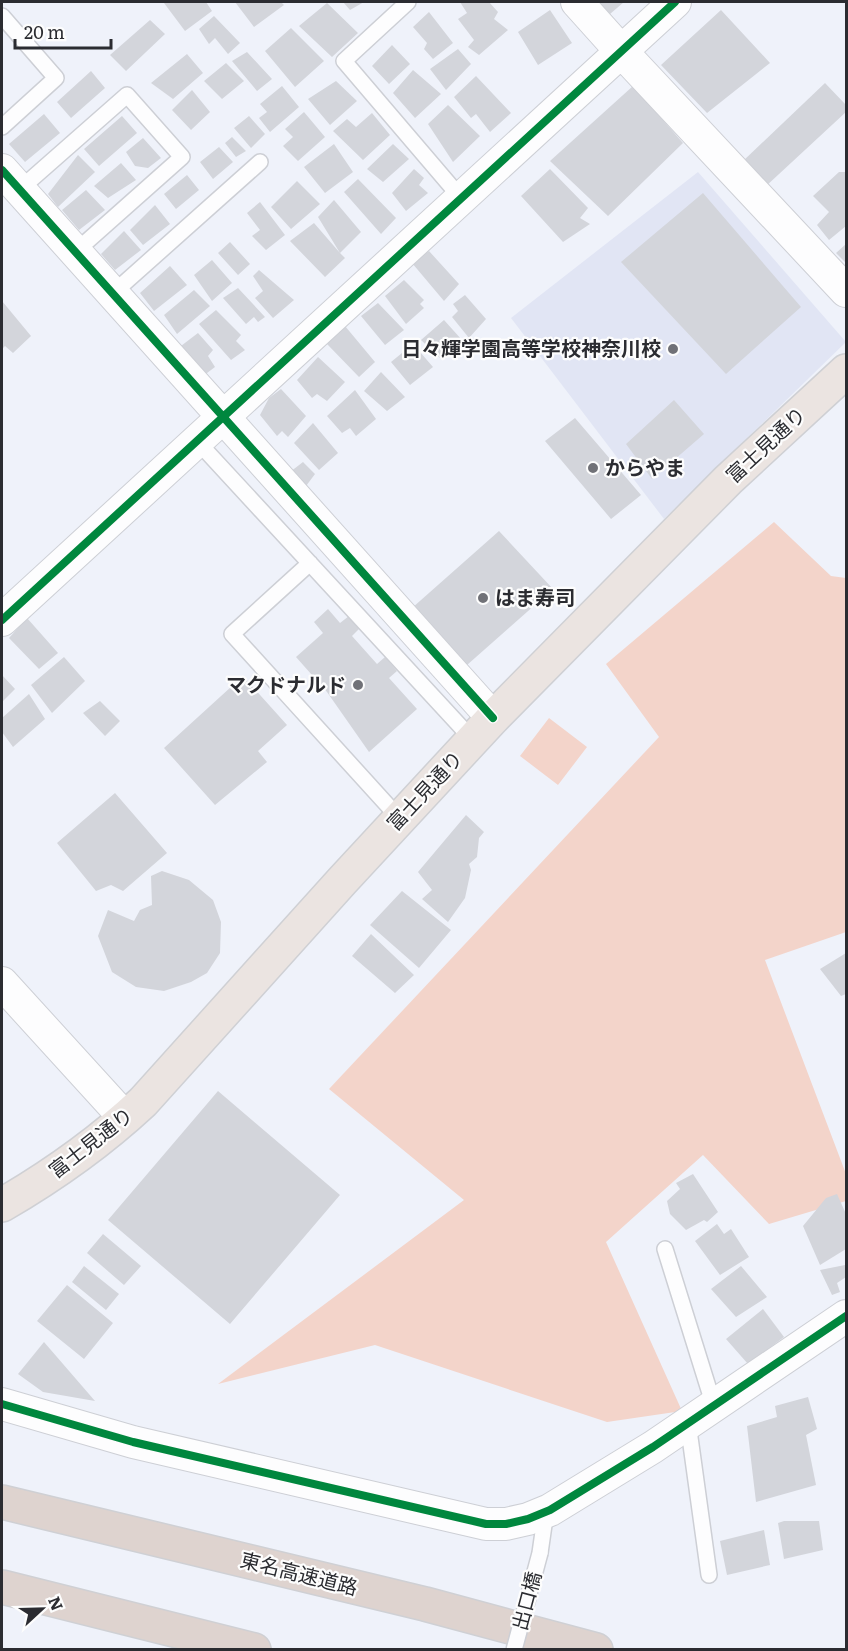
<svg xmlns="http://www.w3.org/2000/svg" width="848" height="1651" font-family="Literata,'Noto Sans JP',serif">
<rect width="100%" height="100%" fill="#eff2fa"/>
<path fill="#e1e5f4" d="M698 172 846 342 664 519 511 318Z"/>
<path fill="#f3d4ca" d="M774 522 831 576 846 578V932L765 960 846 1174V1201L769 1224 703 1155 606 1242 682 1411 607 1422 375 1345 218 1384 464 1200 329 1089 659 737 606 664Z
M549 718 587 747 558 785 520 756Z"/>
<path fill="#d3d5db" d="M167 2H206L212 11 185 31 164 3Z
M235 2H281L284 5 254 27Z
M343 2H364L350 10Z
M460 2H489L498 12 494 19 508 30 479 55 468 47 474 40 458 19 467 13Z
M598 2H624L610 14Z
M327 3 358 33 332 57 299 26Z
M550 10 572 43 538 65 518 32Z
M721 10 770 63 707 113 661 65Z
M429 12 453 43 433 59 424 49 427 43 413 27Z
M214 16 240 43 228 54 215 38 209 44 199 29Z
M150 20 165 34 126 71 110 55Z
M291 28 324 61 295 87 265 51Z
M392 45 410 64 389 84 372 66Z
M458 49 471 64 446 90 430 69Z
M247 52 272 79 257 91 232 61Z
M187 54 203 73 173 99 151 83Z
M226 63 244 81 222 99 204 81Z
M413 70 441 94 415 118 393 93Z
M91 71 105 88 71 118 57 102Z
M476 76 511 113 490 132 476 114 471 118 454 97Z
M336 81 357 101 330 125 308 99Z
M825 83 846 105V112L765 187 743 161Z
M282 86 299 107 270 132 259 118 267 112 260 104Z
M633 86 683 143 608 216 550 161Z
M192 90 210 112 191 130 172 110Z
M448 105 480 136 453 162 428 124Z
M304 112 325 137 298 161 283 146 293 137 285 129Z
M372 113 390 135 363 160 333 131 347 119 356 127Z
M44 114 60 133 25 162 9 144Z
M122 116 137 133 99 166 84 149Z
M249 116 265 134 251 148 234 128Z
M232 137 246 151 236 157 225 143Z
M143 138 161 158 148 168 135 166 126 152Z
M334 144 353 172 325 193 304 167Z
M393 144 409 159 383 182 367 169Z
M219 147 233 162 213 179 200 162Z
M78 155 95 172 58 207 48 194Z
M121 163 136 180 108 198 94 186Z
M414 169 424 178 419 185 428 193 406 211 392 193Z
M550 169 588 208 580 218 590 224 563 242 521 196Z
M839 172H846V226L829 240 817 225 829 212 813 196Z
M187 175 199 190 176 209 164 194Z
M358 179 396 218 381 234 344 192Z
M297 181 320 204 291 229 271 207Z
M86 190 105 210 79 230 62 210Z
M703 193 801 307 726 374 621 262Z
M334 200 361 232 340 253 345 258 325 277 290 241 314 223 340 253 318 217Z
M260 202 285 235 266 250 252 236 260 230 247 213Z
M155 205 170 224 143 245 130 230Z
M124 231 141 250 115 270 101 254Z
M230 242 250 264 238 275 218 253Z
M846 244V263L836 253Z
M429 251 459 284 444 301 412 263Z
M212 260 232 283 212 301 194 275Z
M170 266 187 285 154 311 140 293Z
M259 270 294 300 273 318 255 298 263 291 253 276Z
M404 280 424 300 420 304 424 308 406 324 385 296Z
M238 288 265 317 258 322 254 317 246 324 223 298Z
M194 290 210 306 177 334 164 315Z
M465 295 486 319 469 338 452 317 458 311 453 304Z
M2 301 31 336 13 353 5 346 2 349Z
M378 303 404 330 385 345 361 316Z
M216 310 241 335 236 341 245 350 231 360 199 324Z
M444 320 462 340 440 358 421 340Z
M345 326 375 362 359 377 327 344Z
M198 333 213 350 208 356 215 367 203 376 177 349Z
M413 344 433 367 410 385 391 362Z
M318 357 345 382 327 401 317 394 312 398 297 380Z
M381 372 405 397 387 411 364 391Z
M281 389 306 416 288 437 282 431 277 436 260 415 269 398Z
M355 390 376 419 356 436 350 428 342 433 327 416Z
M674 400 704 434 652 479 626 444Z
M575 418 641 495 611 519 545 441Z
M313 423 338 453 319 470 294 443Z
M303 462 315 474 306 486 290 472Z
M499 531 553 589 467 665 412 608Z
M328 609 340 623 349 616 360 628 352 636 377 664 385 657 397 671 389 678 417 709 369 752 327 692 296 657 323 633 314 622Z
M27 618 58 653 39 669 9 638Z
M64 657 85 681 52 713 31 685Z
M2 675 15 689 2 702Z
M243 676 287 725 258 751 267 762 215 805 164 748Z
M29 694 45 719 13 747 2 732V718Z
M100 701 120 721 105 736 83 713Z
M115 793 167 853 123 891 111 885 96 891 57 843Z
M466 815 484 832 479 838 477 857 469 864 471 870 465 898 448 922 422 899 432 890 418 872Z
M162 871 189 880 213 900 221 922 220 953 207 973 191 982 164 991 136 987 112 972 98 936 108 910 134 921 140 910 152 905 151 876Z
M402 891 451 930 419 968 370 925Z
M371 934 414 975 395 993 352 956Z
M846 953V994L841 996 820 969Z
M218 1091 340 1195 230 1324 108 1220Z
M693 1174 718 1212 707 1222 704 1220 686 1230 670 1214 667 1201 680 1189 676 1183Z
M837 1194 846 1214V1249L820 1265 803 1226 826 1198Z
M717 1224 724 1234 731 1229 749 1257 720 1275 695 1241Z
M103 1234 141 1266 124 1285 87 1253Z
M845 1265 846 1277 837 1283 840 1292 832 1295 820 1270Z
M84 1266 119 1294 106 1310 72 1282Z
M741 1266 767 1297 736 1317 711 1289Z
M67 1285 113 1323 84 1359 37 1321Z
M763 1309 784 1337 748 1364 726 1339Z
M44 1342 95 1401 43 1392 18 1374Z
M808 1397 817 1429 806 1435 816 1485 756 1502 747 1426 777 1417 775 1406Z
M784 1521H819L823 1550 784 1559 778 1523Z
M764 1530 770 1565 727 1575 720 1541Z"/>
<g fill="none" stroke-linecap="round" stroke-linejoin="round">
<defs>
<path id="service" d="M408 2 344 61 461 198
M2 16 56 78 2 127
M19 190 127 95 182 157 75 252
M112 294 260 162
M197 441 473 740
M310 563 232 634 400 819
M665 1249 714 1406
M688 1423 709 1575
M540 1553 546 1511"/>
<path id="minor" d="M577 2 621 51 846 291
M2 170 493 718
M2 620 675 2
M2 983 125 1118
M2 1404 133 1442 486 1524H506L528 1519 550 1510 653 1447 846 1316"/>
<path id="primary" d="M2 1205C52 1176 100 1142 143 1102L342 881 493 718 728 480 846 371"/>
<path id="motorway" d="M2 1502 425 1604 596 1650
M2 1587 254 1650"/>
</defs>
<use href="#service" stroke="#cdcfd5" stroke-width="18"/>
<use href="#minor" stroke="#cdcfd5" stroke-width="34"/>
<use href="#primary" stroke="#cfd0d4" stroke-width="36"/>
<use href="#motorway" stroke="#cfd0d4" stroke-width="36"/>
<use href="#service" stroke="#fdfdfe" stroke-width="15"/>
<use href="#minor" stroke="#fdfdfe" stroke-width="32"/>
<use href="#primary" stroke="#ebe4e1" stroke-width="33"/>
<use href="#motorway" stroke="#ded3cf" stroke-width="33"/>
<defs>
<path id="service-bridge" d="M514 1650 540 1553"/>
</defs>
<use href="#service-bridge" stroke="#cdcfd5" stroke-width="18" stroke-linecap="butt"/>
<use href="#service-bridge" stroke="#fdfdfe" stroke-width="15"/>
<defs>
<path id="cycleway" d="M2 170 493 718
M2 620 675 2
M2 1404 133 1442 486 1524H506L528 1519 550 1510 653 1447 846 1316"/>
</defs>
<use href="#cycleway" stroke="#fdfdfd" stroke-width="11"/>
<use href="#cycleway" stroke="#00873e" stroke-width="8"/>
</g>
<g fill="#707177" stroke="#fdfdfd" stroke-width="2">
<circle cx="673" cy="349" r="6"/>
<circle cx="593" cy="468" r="6"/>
<circle cx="483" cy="598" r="6"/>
<circle cx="358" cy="685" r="6"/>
</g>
<g text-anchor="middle" stroke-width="4.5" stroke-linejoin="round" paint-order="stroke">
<g font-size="20" font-weight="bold" fill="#2b2c31" stroke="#fdfdfd" text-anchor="end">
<text x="661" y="356">日々輝学園高等学校神奈川校</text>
<text x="605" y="475" text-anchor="start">からやま</text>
<text x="495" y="605" text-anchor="start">はま寿司</text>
<text x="346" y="692">マクドナルド</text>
</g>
<g font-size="20" fill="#2b2c31" stroke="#fdfdfd">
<text transform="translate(766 445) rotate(-43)" y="7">富士見通り</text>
<text transform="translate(425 791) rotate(-47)" y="7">富士見通り</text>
<text transform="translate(91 1143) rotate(-38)" y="7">富士見通り</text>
<text transform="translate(299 1574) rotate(14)" y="7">東名高速道路</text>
<text transform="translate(527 1601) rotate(-75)" y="7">出口橋</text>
</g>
</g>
<rect width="848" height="1651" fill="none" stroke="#2b2c31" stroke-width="6"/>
<g transform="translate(42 1609) rotate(68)" stroke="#fdfdfd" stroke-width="4.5" paint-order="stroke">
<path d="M0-4.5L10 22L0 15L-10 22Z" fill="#2b2c31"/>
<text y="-9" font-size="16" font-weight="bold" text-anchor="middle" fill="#2b2c31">N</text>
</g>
<path d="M15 39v9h96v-9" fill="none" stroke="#2b2c31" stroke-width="3"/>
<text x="24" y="39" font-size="18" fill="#2b2c31" stroke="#fdfdfd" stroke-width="4.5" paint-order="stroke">20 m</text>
</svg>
